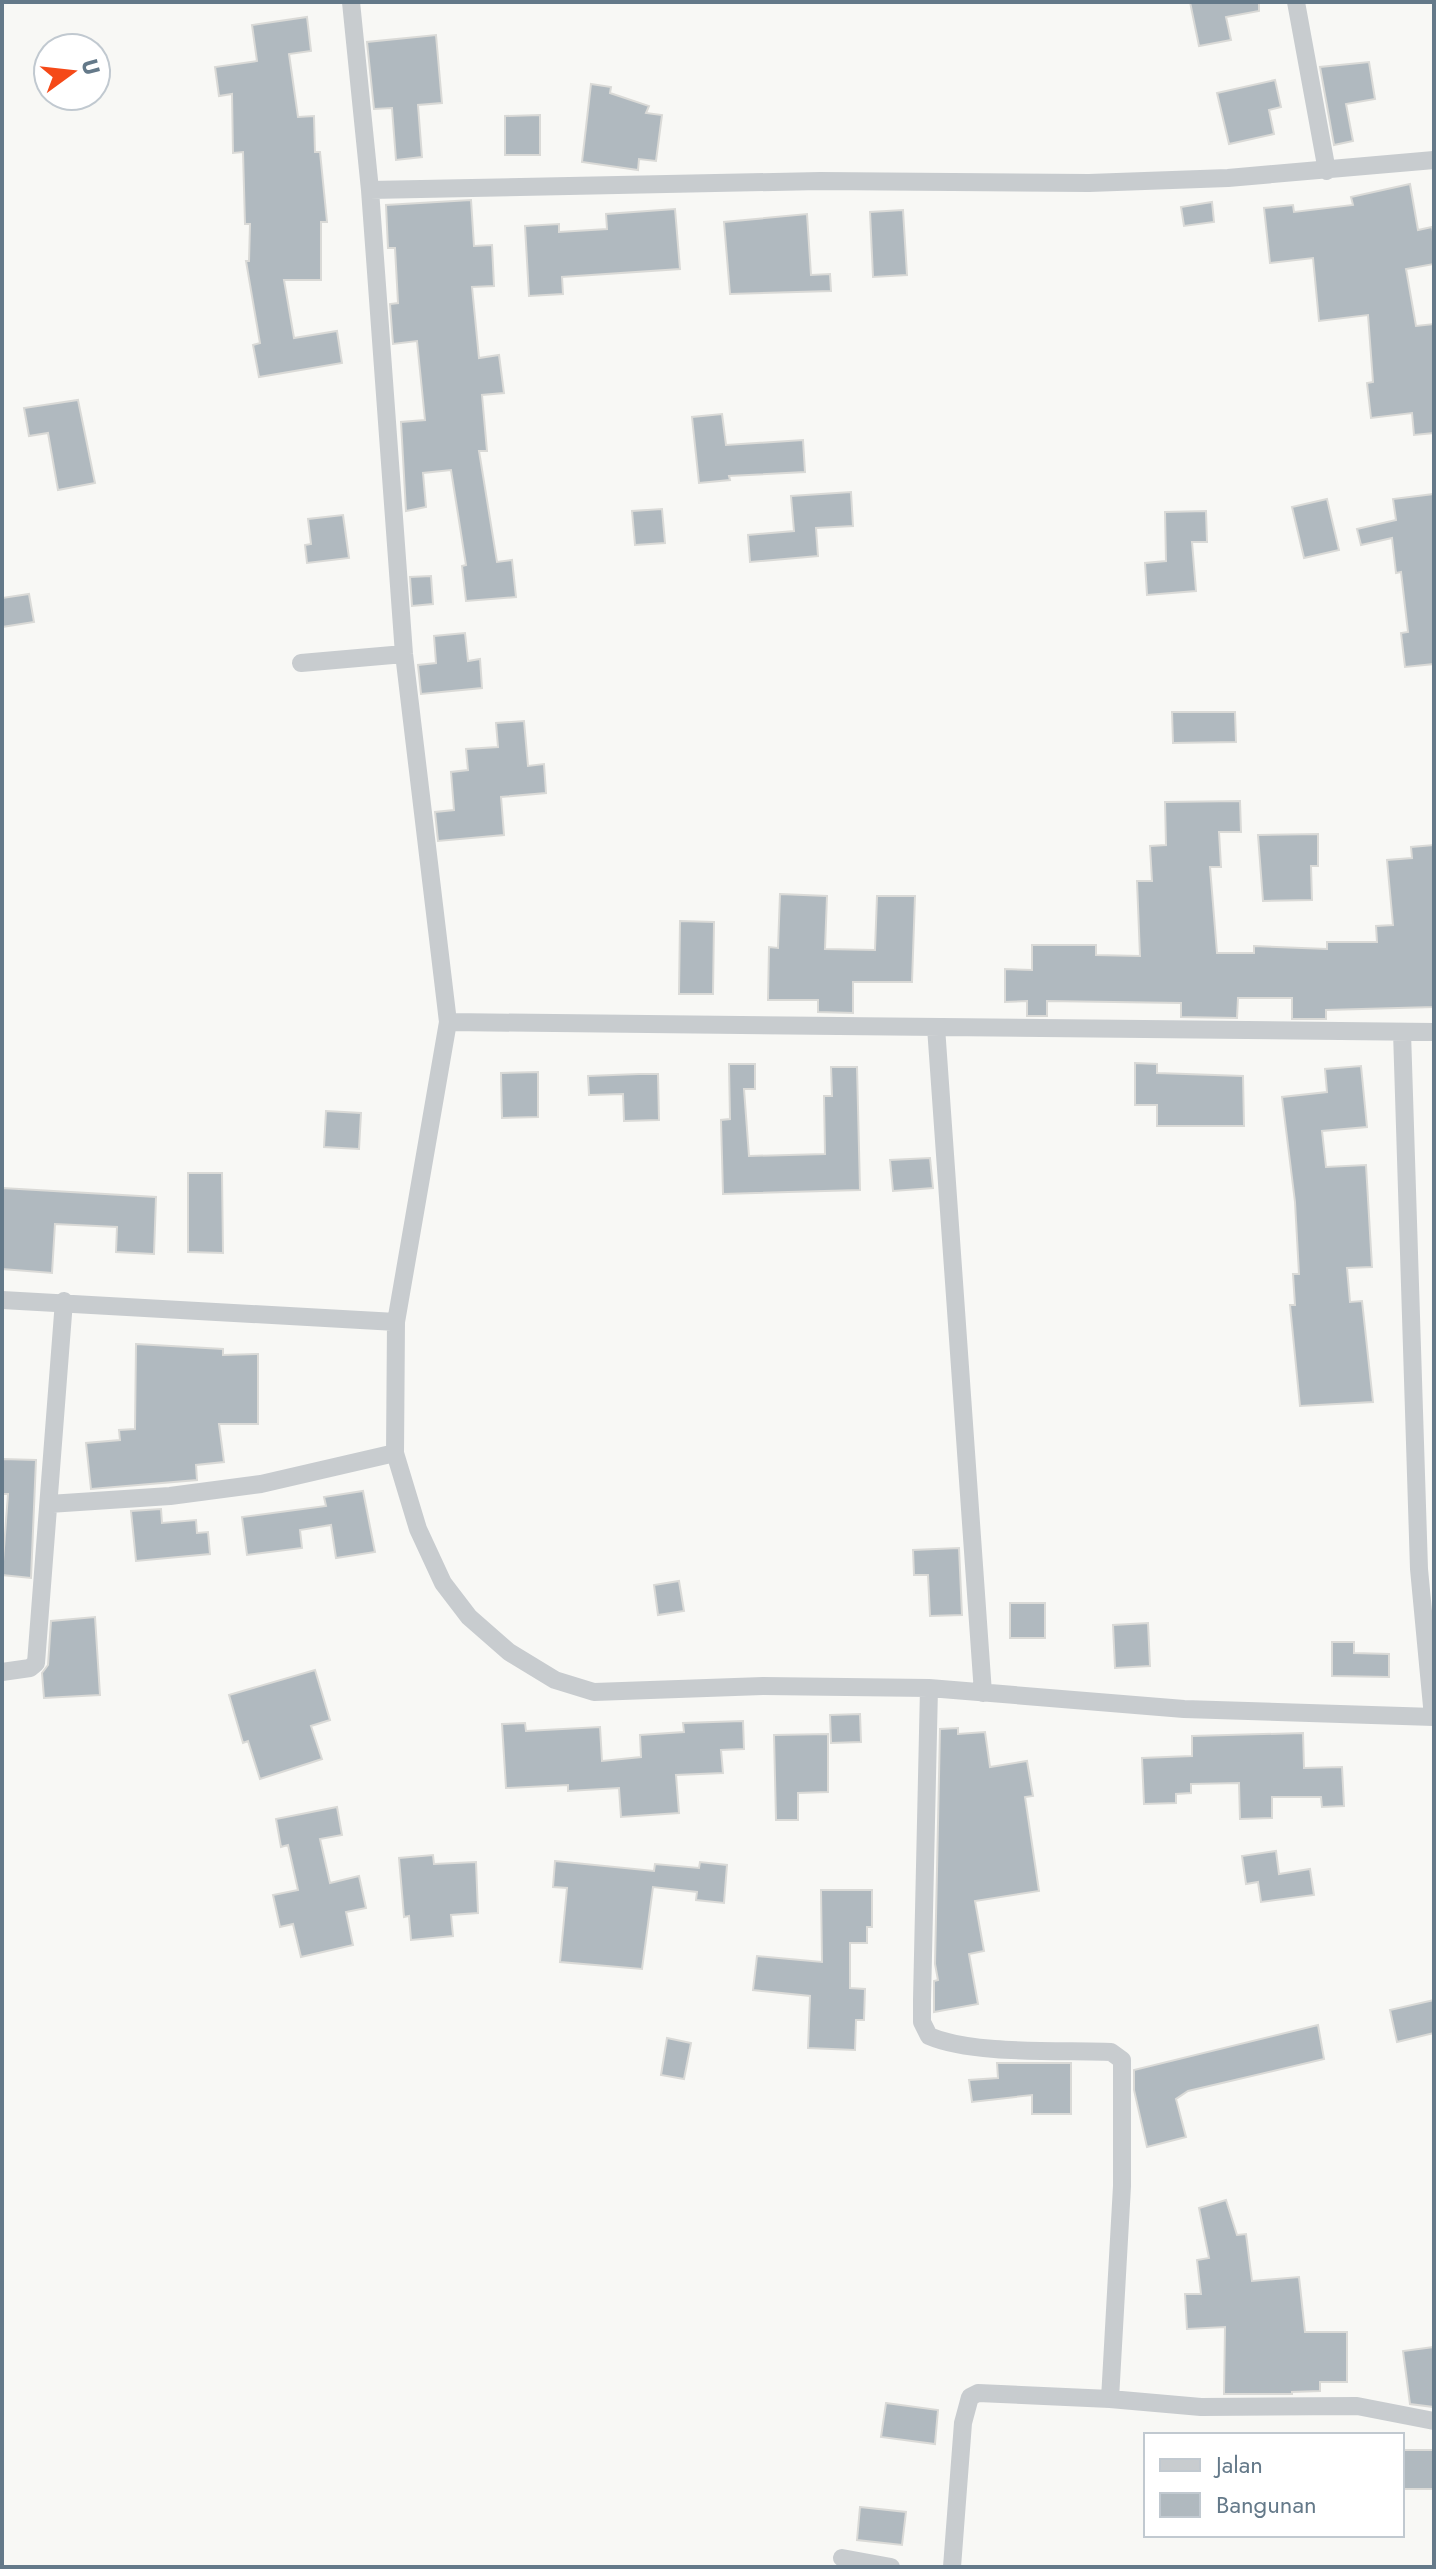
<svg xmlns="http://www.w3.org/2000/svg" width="1436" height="2569" font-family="Jost,sans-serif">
<rect width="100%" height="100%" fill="#f8f8f5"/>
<path fill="#b0b9bf" stroke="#dadad7" stroke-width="2" d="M1190 2H1259V11L1226 17 1231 40 1199 46Z
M307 17 311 51 289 54 298 117 314 116 315 152H320L327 222H321V280H284L294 338 337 331 342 363 259 377 253 345 260 343 246 261H249L250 224H245L243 152 233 153 232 94 219 96 215 67 257 61 252 25Z
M436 35 442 103 418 105 422 157 396 160 392 108 374 109 367 42Z
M1369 62 1375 99 1346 104 1353 141 1334 145 1320 67Z
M1275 80 1281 107 1269 110 1274 134 1229 144 1217 93Z
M591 84 611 87 610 93 649 106 646 113 662 115 656 161 639 159 638 170 582 162Z
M540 115V155H505V116Z
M1410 184 1418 230 1432 227 1434 236V264L1406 269 1416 326 1434 324V433L1414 435 1412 413 1371 418 1367 383 1373 382 1368 315 1319 321 1313 258 1270 263 1264 208 1293 205 1294 212 1353 205 1351 197Z
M471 200 474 246 492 245 494 286 472 287 479 358 499 355 504 393 482 395 487 451H479L497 562 512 560 516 597 466 601 462 566 466 565 451 470 423 473 426 507 406 511 401 422 425 420 417 341 393 344 390 304 398 303 395 248H388L386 205Z
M1212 202 1214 222 1184 226 1181 207Z
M675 209 680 269 562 277 563 294 529 296 525 226 559 224V232L607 229 606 214Z
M903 210 907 275 873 277 870 212Z
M807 214 811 275 830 274 831 291 730 294 724 222Z
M78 400 95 483 58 490 48 433 29 436 24 408Z
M722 414 726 445 803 440 805 472 729 476 730 480 699 483 692 417Z
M851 492 853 526 816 528 818 556 750 562 748 535 794 531 791 496Z
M1434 494V664L1405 667 1401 633 1408 632 1401 572 1396 573 1392 538 1361 545 1357 529 1396 520 1393 499Z
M1327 499 1339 550 1304 558 1292 507Z
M662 509 665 543 635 545 632 511Z
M1206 511 1207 542H1192L1196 591 1147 595 1145 563 1166 561 1165 512Z
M343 515 349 558 307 563 305 545 311 544 308 519Z
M431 576 433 604 412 606 410 577Z
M29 594 34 622 2 627V598Z
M465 633 468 661 480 659 482 688 421 694 418 665 436 663 434 636Z
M1172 712H1235L1236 742 1173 743Z
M524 721 528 766 544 764 546 793 501 797 504 835 438 841 435 812 454 810 451 772 468 770 466 749 498 747 496 723Z
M1240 801 1241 832H1219L1221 867H1210L1217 953H1254V946L1327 949V942H1377L1376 926 1393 925 1387 860 1412 858 1411 847 1434 845V1007L1326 1010V1019H1292V998H1238L1237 1018 1181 1017V1003L1047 1001V1016H1027V1001L1005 1002V969L1032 970V945H1096V955L1140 956 1137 881H1152L1150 846 1166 845 1165 802Z
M1318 834V866H1311L1312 900 1263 901 1258 835Z
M780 894 827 896 825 949 875 950 877 896H915L912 982H853V1013L818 1012V1000H768L769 947 778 948Z
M680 921 714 922 713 994H679Z
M1135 1063 1157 1064V1073L1243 1076 1244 1126H1157V1105H1135Z
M729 1064H755V1089H744L749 1156 825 1154 824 1096H832L831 1067H857L860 1190 723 1194 721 1120 730 1119Z
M1361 1066 1367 1127 1322 1131 1326 1167 1366 1165 1372 1267 1347 1268 1350 1302 1362 1301 1373 1402 1300 1406 1290 1305H1295L1293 1274H1299L1295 1202 1282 1097 1327 1092 1325 1069Z
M538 1072V1117L502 1118 501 1073Z
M639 1074H658L659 1120 624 1121 623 1094 589 1095 588 1076Z
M326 1111 361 1113 359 1149 324 1147Z
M930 1158 933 1188 893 1191 890 1160Z
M188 1173H222L223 1253 188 1252Z
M2 1188 156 1197 154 1254 116 1252 117 1227 55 1224 52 1273 2 1269Z
M136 1344 223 1349V1355L258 1354V1424H219L224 1462 196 1465 197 1480 91 1489 86 1443 120 1440 119 1430 135 1429Z
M2 1459 36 1460 31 1578 2 1575 8 1494H2Z
M363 1491 375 1552 336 1558 331 1525 300 1530 302 1548 247 1555 242 1517 326 1506 324 1497Z
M161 1509 162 1523 196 1520 197 1533 208 1532 210 1554 136 1561 131 1511Z
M959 1548 962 1615 930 1616 928 1575H914L913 1550Z
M679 1581 684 1611 658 1615 654 1585Z
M1010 1603H1045V1638H1010Z
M95 1617 100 1695 44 1698 42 1673 48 1665 51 1621Z
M1148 1623 1150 1666 1115 1668 1113 1625Z
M1332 1642H1354V1653L1389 1654V1677L1332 1676Z
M315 1670 330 1720 311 1726 322 1759 260 1779 248 1741 243 1743 229 1695Z
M860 1714 861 1742 831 1743 830 1715Z
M743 1721 744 1749 721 1750 723 1773 676 1775 679 1813 621 1817 619 1788 568 1791V1785L506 1788 502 1724 525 1723 526 1731 600 1727 602 1761 641 1757 640 1735 684 1732 683 1723Z
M958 1728V1734L985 1732 990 1767 1027 1761 1033 1796 1025 1797 1039 1891 975 1901 984 1951 969 1954 978 2004 934 2012V1981L938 1980 935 1964 940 1729Z
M1303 1733 1304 1768 1342 1767 1344 1806 1322 1807 1321 1797H1272V1818L1240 1819 1239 1783 1191 1784V1793L1176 1794V1803L1144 1804 1142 1758 1192 1756V1736Z
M828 1734V1792L798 1793V1820H776L774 1735Z
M337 1807 342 1835 320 1839 330 1883 359 1876 366 1908 346 1912 353 1945 301 1957 293 1924 280 1927 273 1895 298 1890 288 1845 281 1847 276 1819Z
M1276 1851 1279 1874 1310 1869 1314 1895 1261 1902 1258 1882 1246 1884 1242 1856Z
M433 1855 434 1864 476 1862 478 1913 451 1915 453 1936 411 1940 409 1916 404 1917 399 1858Z
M555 1861 654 1871 655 1864 699 1868 700 1862 727 1865 724 1903 696 1900 697 1892 653 1887 642 1969 560 1962 567 1888 553 1887Z
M821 1890H872V1927H867V1943H850V1988L865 1989 864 2020H856L855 2050 808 2048 810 1996 753 1990 757 1956 822 1962Z
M1434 2000V2033L1397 2042 1390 2010Z
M1318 2025 1324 2059 1188 2091 1176 2099 1186 2137 1147 2147 1134 2090V2070Z
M667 2038 691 2043 684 2079 661 2075Z
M997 2063H1071V2114H1032V2095L972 2102 969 2080 998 2078Z
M1226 2200 1237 2235 1246 2234 1252 2281 1299 2277 1305 2332H1347V2382H1320V2391L1292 2392V2394H1224L1225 2327 1187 2329 1185 2294H1201L1197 2260 1209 2258 1199 2208Z
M1434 2347V2407L1410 2404 1403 2351Z
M886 2403 938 2410 935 2444 881 2437Z
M1402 2450H1434V2489H1402Z
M860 2507 906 2512 902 2545 857 2540Z"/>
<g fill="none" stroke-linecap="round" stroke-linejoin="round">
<path stroke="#c8cccf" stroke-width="18" d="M351 2 370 190 404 654 448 1022 396 1322 395 1453 418 1529 443 1583 469 1617 509 1652 555 1680 594 1692 763 1686 929 1688 1184 1709 1434 1717
M1296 2 1327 171
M370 190 820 181 1089 183 1228 178 1434 160
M301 663 404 654
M448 1022 1434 1032
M936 1027 983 1693
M1402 1032 1419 1569 1433 1717
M2 1300 396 1322
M49 1504 170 1496 261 1484 395 1453
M2 1672 30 1668 36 1663 64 1301
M929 1688 922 2000V2022L929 2036C973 2055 1060 2050 1111 2052L1122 2060V2186L1110 2399 1201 2407 1357 2406 1434 2421
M842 2558 891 2567
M952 2567 963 2423 970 2397 978 2393 1110 2399"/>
</g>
<rect width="1436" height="2569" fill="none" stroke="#647989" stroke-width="8"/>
<rect x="1144" y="2433" width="260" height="104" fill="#ffffff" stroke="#c1c9d0" stroke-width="2"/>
<rect x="1160" y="2459" width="40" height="12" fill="#c8cccf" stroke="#c1c9d0" stroke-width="2"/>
<text x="1216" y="2473" font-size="24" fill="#647989">Jalan</text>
<rect x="1160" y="2493" width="40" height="24" fill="#b0b9bf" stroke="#c1c9d0" stroke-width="2"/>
<text x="1216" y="2513" font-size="24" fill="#647989">Bangunan</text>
<g transform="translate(72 72) rotate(75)"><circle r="38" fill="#ffffff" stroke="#c1c9d0" stroke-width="2"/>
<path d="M0-6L14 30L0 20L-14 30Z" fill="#f54918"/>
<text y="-12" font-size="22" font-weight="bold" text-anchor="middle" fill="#647989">U</text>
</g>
</svg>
